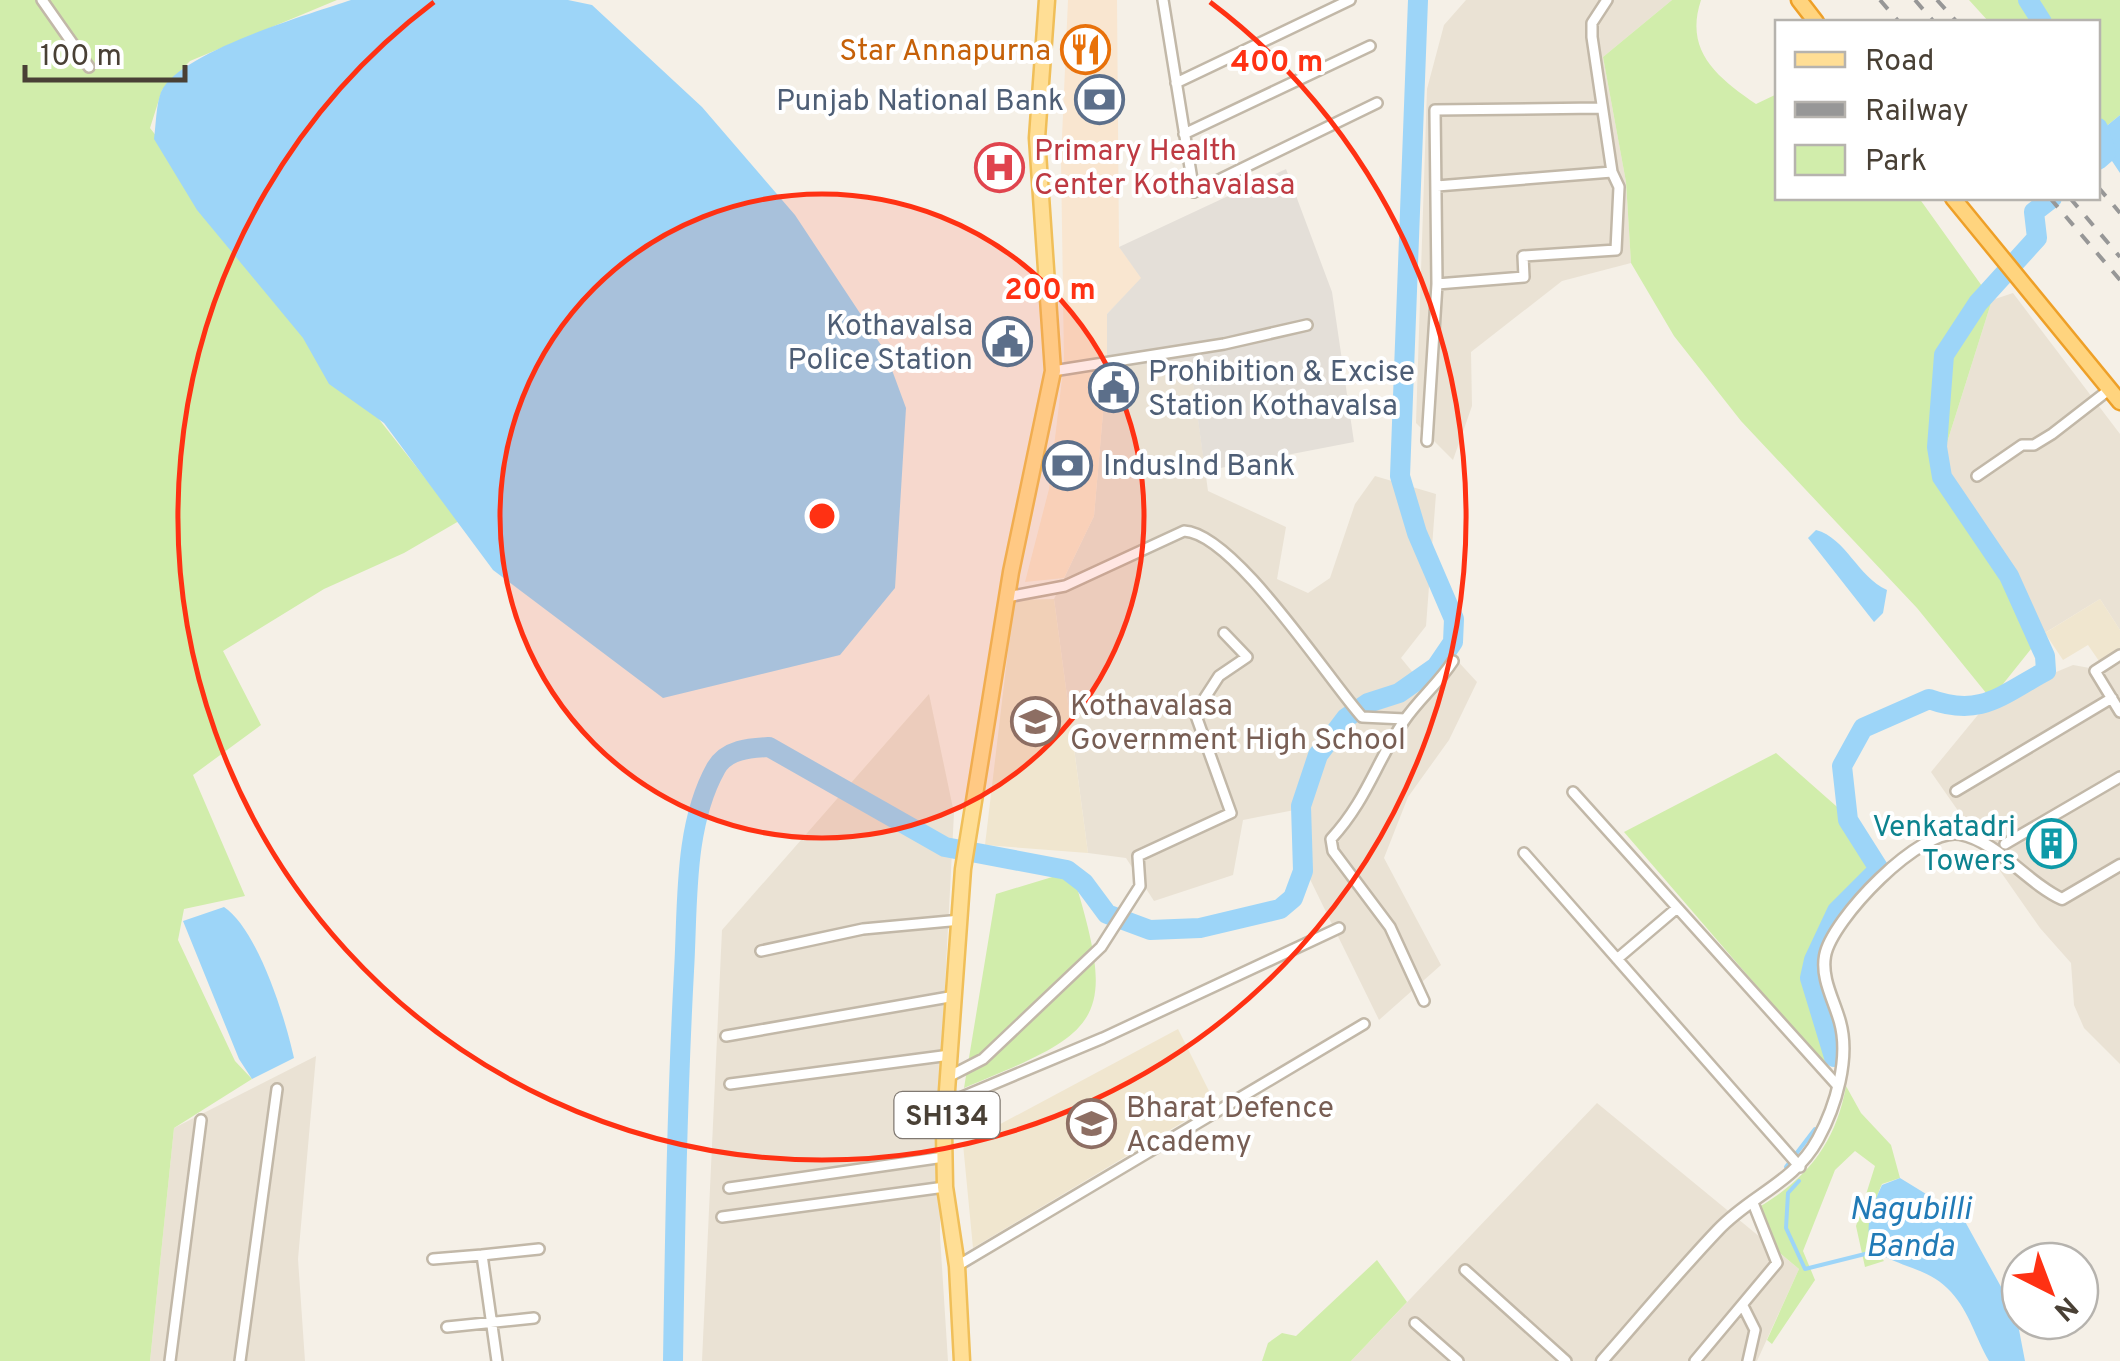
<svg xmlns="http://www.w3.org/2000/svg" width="2120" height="1361" font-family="Overpass,sans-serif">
<rect width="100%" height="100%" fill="#f5f0e7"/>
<path fill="#eae2d4" d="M1466 0H1672L1603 57 1626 182 1631 263 1562 281 1471 352 1472 406 1453 460 1416 423 1427 89 1444 25Z
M2013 293 2120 434V630L2100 599 2043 634 1939 468 1992 300Z
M1190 360 1208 491 1286 527 1277 579 1308 593 1330 578 1355 504 1375 476 1436 494 1426 626 1401 658 1419 680 1453 656 1477 682 1449 740 1408 797 1384 858 1441 965 1379 1020 1305 869 1310 807 1243 820 1233 875 1154 901 1126 858 1088 853 1054 599 1094 516 1107 367Z
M2120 663V1064L2084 1028 2074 1005 2071 963 2040 928 1931 772 1991 699 2073 665 2106 671Z
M929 694 954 813 940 1083V1236L948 1361H702L722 930Z
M316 1056 298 1259 305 1361H150L174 1128Z
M1597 1103 1799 1269 1757 1361H1351Z"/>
<path fill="#f9e6d0" d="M1068 0H1117L1119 247 1142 278 1107 314V367L1094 516 1064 578 1025 582 1049 489 1064 362 1061 160Z"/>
<path fill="#e4dfd8" d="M1286 169 1332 292 1354 442 1205 471 1190 361 1107 367V314L1141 278 1119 247Z"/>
<path fill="#f0e6cf" d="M1054 599 1088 853 985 845 1014 600Z
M2100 599 2120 630V648L2099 661 2088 645 2063 660 2045 633Z
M1178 1029 1215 1103 973 1248 963 1144Z"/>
<path fill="#d1edab" d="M0 0H337L190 61 162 90 150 128 459 521 404 553 324 589 223 651 261 725 193 775 245 896 184 909 178 940 235 1061 252 1079 174 1128 150 1361H0Z
M1672 0H1701C1684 51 1717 77 1756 104L1777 94 1778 198H1919L1992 300 1939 468 2043 634 1991 699 1917 608 1741 421 1674 336 1631 263 1626 182 1603 57Z
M1969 0H2120V115L2098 133V22H1989Z
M1776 753 1861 828 1887 867 1845 895 1812 955 1806 982 1822 1027 1829 1070 1624 832Z
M1072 871C1118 1022 1105 1030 964 1088L996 894Z
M1846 1086 1861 1113 1891 1145 1900 1178 1882 1184C1871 1208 1866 1240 1884 1261L1865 1267 1856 1226 1875 1166 1855 1151 1835 1170 1803 1251 1815 1280 1772 1344 1767 1340 1799 1269 1775 1249 1759 1207C1808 1178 1836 1142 1846 1086Z
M1377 1260 1407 1302 1351 1361H1262L1268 1343 1282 1333 1296 1336Z"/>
<path fill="#9dd5f8" d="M351 0H568L592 5 702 107 795 215 885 351 906 408 895 588 840 655 663 698 493 570 384 423 329 384 303 338 197 210 154 139C156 125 156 105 161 92 179 52 310 14 351 0Z
M2120 115V173L2098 140V133Z
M1816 530C1846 538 1858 577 1887 590L1883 613 1874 622 1808 538Z
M224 907C258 930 285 1017 294 1058L252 1079 239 1059 183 921Z
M1900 1178 1962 1216 2016 1314 2025 1361H1989C1975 1337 1970 1313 1951 1292 1913 1249 1838 1277 1882 1185Z"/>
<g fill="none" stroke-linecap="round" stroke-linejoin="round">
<path stroke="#9dd5f8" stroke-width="4" d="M1786 1167 1815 1129
M1799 1181 1788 1193 1786 1228 1805 1269 1873 1252"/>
<path stroke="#9dd5f8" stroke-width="20" d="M2028 0 2042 22
M2098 128 2106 153 2098 160
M1834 1057 1810 978 1814 960 1837 911 1879 869 1848 820 1842 766 1863 728 1929 699C1981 718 2001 695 2046 671L2045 656 2009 576 1942 477 1937 447 1944 355 1978 303 2037 238 2034 212 2052 198
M673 1361C675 1231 677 1101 684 971 688 906 683 827 716 768 727 749 750 748 769 747L945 847 1067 870 1084 883 1107 914 1150 930 1200 928 1280 909 1293 898 1303 871 1301 806 1318 755 1346 718 1368 703 1399 693 1436 667 1453 642 1454 619 1417 533 1400 476 1418 0"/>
<defs>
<path id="minor" d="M42 0 89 67
M1163 0 1194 192 1377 103
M1176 83 1350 0
M1184 134 1370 46
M1437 186 1612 172 1592 37V23L1607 0
M1437 284 1524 277 1523 256 1616 250 1619 187 1612 172
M1053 371 1224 344 1307 325
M1427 441 1437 284 1435 110 1599 108
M1977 476 2022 445H2034L2052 434 2110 389
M1007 597 1065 586 1184 531C1234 533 1327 678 1362 717L1405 719
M2120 655 2095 671 2120 712
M1956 791 2112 698
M1573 792 1837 1085
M2005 844 2120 777
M1524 853 1800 1167
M761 951 863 929 961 920
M1617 959 1677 908
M1424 1001 1390 927 1333 851 1331 839C1367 800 1376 762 1404 721 1419 699 1439 683 1453 661
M726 1036 955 996
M950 1076 983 1059 1101 947 1140 886 1138 856 1231 813 1195 713 1219 676 1247 657 1224 633
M730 1084 950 1055
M948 1103 1103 1038 1339 928
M729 1188 944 1157
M722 1217 945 1187
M482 1255 539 1249
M433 1259 482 1255 497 1361
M957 1266 1364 1024
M1465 1270 1566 1361
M1743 1306 1755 1330 1748 1361
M1415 1323 1458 1361
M447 1327 534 1318
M170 1361 201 1120
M240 1361 277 1089
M1695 1361 1777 1263 1753 1203"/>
<path id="tertiary" d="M1602 1361C1641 1317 1678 1272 1718 1230 1751 1195 1794 1183 1818 1139 1836 1106 1850 1058 1840 1022 1834 1000 1821 979 1825 956 1831 920 1921 826 1960 834 1997 841 2027 883 2062 899L2120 865"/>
<path id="primary" d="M962 1361 957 1266 945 1187 944 1132 963 869 1011 572 1053 371 1037 138 1047 0"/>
<path id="trunk" d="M1799 0 1816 22
M1953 198 2120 402"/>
</defs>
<use href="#minor" stroke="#c2b8a8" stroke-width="14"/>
<use href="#tertiary" stroke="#c2b8a8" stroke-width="15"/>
<use href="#primary" stroke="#f0bf59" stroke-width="19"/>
<use href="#trunk" stroke="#eea028" stroke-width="19"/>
<use href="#minor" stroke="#fff" stroke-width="9"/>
<use href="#tertiary" stroke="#fff" stroke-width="10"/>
<use href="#primary" stroke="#ffde95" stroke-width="14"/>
<use href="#trunk" stroke="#ffd47e" stroke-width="14"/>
<path stroke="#979797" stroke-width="4" stroke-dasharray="12 12" stroke-linecap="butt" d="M1880 0 1899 22
M1915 0 1934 22
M1937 0 1957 22
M2098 187 2120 213
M2050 198 2120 280
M2070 198 2120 257"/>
</g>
<circle cx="822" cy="516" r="322" fill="#ff3113" fill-opacity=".12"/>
<g fill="none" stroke="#ff3113" stroke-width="5">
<circle cx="822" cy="516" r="322"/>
<path d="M1210 2A644 644 0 1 1 434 2"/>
</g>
<defs>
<symbol id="restaurant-ring" viewBox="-11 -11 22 22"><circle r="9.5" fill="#fff" stroke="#e8710a" stroke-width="1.5"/><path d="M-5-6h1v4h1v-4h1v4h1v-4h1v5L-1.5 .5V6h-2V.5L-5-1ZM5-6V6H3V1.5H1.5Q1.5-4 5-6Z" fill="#e8710a"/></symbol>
<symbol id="bank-ring" viewBox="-11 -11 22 22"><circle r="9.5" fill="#fff" stroke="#5c6f8a" stroke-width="1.5"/><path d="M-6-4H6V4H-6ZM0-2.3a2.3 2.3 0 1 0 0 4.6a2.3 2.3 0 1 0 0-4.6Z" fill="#5c6f8a"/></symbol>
<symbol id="hospital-ring" viewBox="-11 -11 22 22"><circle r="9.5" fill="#fff" stroke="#e0444e" stroke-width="1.5"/><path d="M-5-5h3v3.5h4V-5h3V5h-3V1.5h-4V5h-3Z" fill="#e0444e"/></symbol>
<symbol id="civic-ring" viewBox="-11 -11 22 22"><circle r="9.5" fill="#fff" stroke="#5c6f8a" stroke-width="1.5"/><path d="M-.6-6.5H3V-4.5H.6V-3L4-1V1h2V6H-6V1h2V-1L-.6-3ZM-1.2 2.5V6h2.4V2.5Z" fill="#5c6f8a"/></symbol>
<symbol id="school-ring" viewBox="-11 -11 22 22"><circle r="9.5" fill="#fff" stroke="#8d6e63" stroke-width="1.5"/><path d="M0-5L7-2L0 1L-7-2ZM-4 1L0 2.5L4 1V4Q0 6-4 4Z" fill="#8d6e63"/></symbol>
<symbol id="building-ring" viewBox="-11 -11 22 22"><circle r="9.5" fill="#fff" stroke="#0f9aa8" stroke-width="1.5"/><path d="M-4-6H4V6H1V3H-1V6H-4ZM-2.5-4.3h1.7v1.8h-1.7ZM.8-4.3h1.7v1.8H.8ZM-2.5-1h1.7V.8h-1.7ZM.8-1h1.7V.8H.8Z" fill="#0f9aa8"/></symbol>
</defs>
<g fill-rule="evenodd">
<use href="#restaurant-ring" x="1058" y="22" width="55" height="55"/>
<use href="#bank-ring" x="1072" y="72" width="55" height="55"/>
<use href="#hospital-ring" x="972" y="140" width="55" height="55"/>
<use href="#civic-ring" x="980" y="314" width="55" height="55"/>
<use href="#civic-ring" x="1086" y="360" width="55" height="55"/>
<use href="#bank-ring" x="1040" y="438" width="55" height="55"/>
<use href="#school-ring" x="1008" y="694" width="55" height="55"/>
<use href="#building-ring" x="2024" y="816" width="55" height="55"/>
<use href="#school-ring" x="1064" y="1096" width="55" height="55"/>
</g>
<g text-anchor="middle" stroke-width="8" stroke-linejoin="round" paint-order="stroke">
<rect fill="#fff" stroke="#807972" stroke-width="2.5" x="894.5" y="1092" width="105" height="46" rx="8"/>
<g font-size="28" font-weight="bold" fill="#494035">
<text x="947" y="1125">SH134</text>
</g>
<g font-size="30" fill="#c56008" stroke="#fff" text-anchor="end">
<text x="1051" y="60">Star Annapurna</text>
</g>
<g font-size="30" fill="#4e5e75" stroke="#fff" text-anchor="end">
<text x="1064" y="110">Punjab National Bank</text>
<text x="973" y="335">Kothavalsa<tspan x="973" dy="34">Police Station</tspan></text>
<text x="1148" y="381" text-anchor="start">Prohibition &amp; Excise<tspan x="1148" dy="34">Station Kothavalsa</tspan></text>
<text x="1103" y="475" text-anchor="start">IndusInd Bank</text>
</g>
<g font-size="30" fill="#be3a42" stroke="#fff" text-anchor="start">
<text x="1034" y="160">Primary Health<tspan x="1034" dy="34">Center Kothavalasa</tspan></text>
</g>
<g font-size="30" fill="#785e54" stroke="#fff" text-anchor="start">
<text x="1070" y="715">Kothavalasa<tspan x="1070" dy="34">Government High School</tspan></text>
<text x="1126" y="1117">Bharat Defence<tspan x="1126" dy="34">Academy</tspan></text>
</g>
<g font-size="30" fill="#0d838f" stroke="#fff" text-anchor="end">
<text x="2016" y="836">Venkatadri<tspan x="2016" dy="34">Towers</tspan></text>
</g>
<g font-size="32" font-style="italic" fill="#217bb7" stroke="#fff">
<text x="1910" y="1219">Nagubilli<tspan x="1910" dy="37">Banda</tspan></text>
</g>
</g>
<circle cx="822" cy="516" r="15" fill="#ff3113" stroke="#fff" stroke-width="5"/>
<g font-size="30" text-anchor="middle" font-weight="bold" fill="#ff3113" stroke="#fff" stroke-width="8" stroke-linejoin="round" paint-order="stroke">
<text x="1277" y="71">400 m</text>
<text x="1050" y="299">200 m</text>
</g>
<rect x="1775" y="20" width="325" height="180" fill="#ffffff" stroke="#b6b3ae" stroke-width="2.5"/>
<rect x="1795" y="52" width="50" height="15" fill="#ffde95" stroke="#b6b3ae" stroke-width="2.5"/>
<text x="1865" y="70" font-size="30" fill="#494035">Road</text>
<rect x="1795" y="102" width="50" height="15" fill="#979797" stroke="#b6b3ae" stroke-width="2.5"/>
<text x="1865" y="120" font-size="30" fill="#494035">Railway</text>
<rect x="1795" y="145" width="50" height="30" fill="#d1edab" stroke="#b6b3ae" stroke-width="2.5"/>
<text x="1865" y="170" font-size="30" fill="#494035">Park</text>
<g transform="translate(2050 1291) rotate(138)"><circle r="48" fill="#ffffff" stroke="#b6b3ae" stroke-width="2.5"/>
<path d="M0-8L18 38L0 25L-18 38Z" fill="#ff3113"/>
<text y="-15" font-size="28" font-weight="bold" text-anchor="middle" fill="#494035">N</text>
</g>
<path d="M25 65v15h160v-15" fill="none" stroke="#494035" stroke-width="5"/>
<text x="40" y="65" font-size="30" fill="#494035" stroke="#ffffff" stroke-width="8" paint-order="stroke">100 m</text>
</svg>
